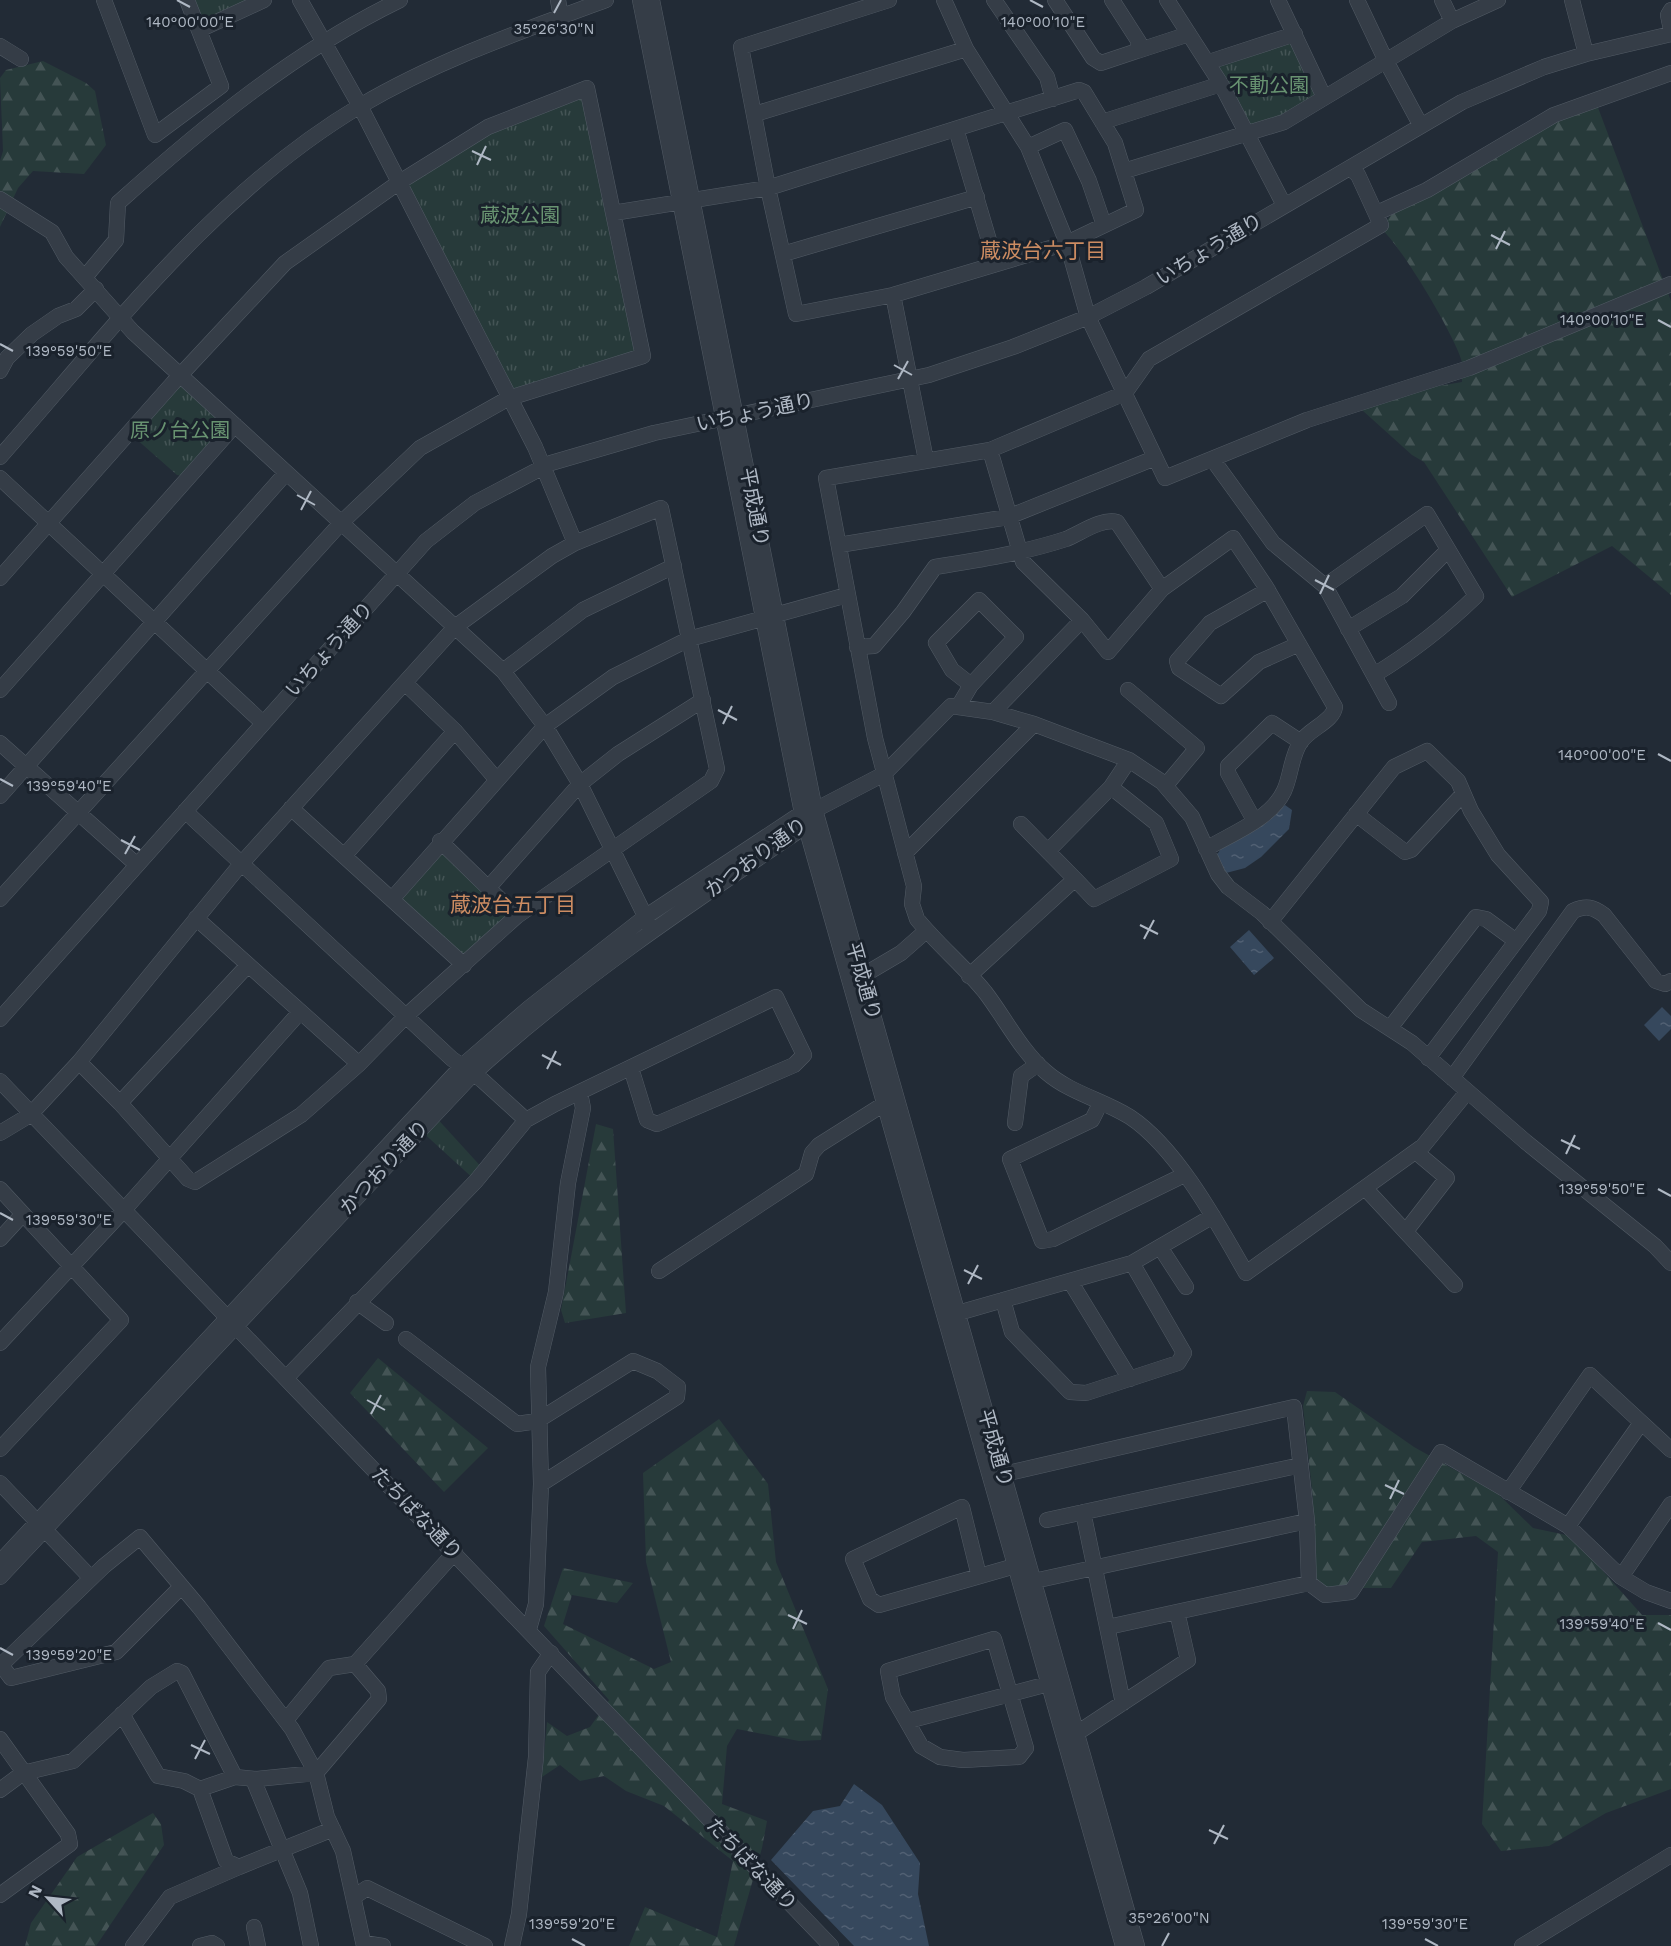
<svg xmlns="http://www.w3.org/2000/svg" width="1671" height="1946" font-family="'Work Sans','Noto Sans JP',sans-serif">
<defs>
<pattern id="grass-tufts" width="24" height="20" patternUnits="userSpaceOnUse" patternTransform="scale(1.5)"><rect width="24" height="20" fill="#273a3a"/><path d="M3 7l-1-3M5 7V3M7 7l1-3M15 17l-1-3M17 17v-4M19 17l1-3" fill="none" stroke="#445455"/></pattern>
<pattern id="forest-firs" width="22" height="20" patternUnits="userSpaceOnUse" patternTransform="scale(1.5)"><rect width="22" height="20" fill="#273a3a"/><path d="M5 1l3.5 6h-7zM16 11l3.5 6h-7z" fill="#445455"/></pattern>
<pattern id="water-ripples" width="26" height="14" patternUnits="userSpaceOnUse" patternTransform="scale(1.5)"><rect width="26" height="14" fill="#36485d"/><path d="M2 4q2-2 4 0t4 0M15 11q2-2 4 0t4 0" fill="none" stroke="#516073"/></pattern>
</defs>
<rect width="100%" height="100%" fill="#222b36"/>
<path fill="url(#grass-tufts)" d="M187 0H264L199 30Z
M1295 34 1324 97 1245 133 1209 62Z
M587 88 643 356 518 391 508 384 398 183 488 127Z
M172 386H181L224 424 225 428 184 476 177 475 134 437Z
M440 841 517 916 464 965 392 899Z
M433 1114 485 1171 476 1181 419 1129Z"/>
<path fill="url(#forest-firs)" d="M43 61 86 83 95 91 106 145 84 174 33 171 18 188 0 227V161L3 151 0 78 6 70Z
M1597 105 1671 301V595L1612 546 1512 597 1424 462 1412 455 1352 401 1462 382C1462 375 1463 365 1461 359 1454 335 1400 243 1380 228L1391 215 1558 121Z
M596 1124 613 1129 626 1313 565 1323 561 1310Z
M378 1358 488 1448 444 1492 350 1393Z
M1307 1391 1335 1392 1414 1447 1498 1494 1533 1528 1585 1539 1594 1561 1642 1615H1671V1789L1606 1813 1549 1846 1501 1851 1482 1824 1498 1552 1476 1536 1422 1542 1391 1588H1316L1308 1543 1313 1499 1303 1406Z
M719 1419 768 1484 776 1562 828 1689 821 1740 799 1741 737 1729 727 1746 722 1804 767 1821 762 1848 734 1946H629L645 1907 717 1937 733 1861 664 1806 626 1791 604 1776 580 1781 560 1765 542 1777 547 1722 567 1736 590 1727 609 1700 544 1626 563 1568 633 1583 617 1603 572 1595 563 1624 654 1669 671 1662 646 1562 643 1473Z
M153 1813 161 1824 164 1845 96 1946H25L31 1923 77 1857Z"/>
<path fill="url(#water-ripples)" d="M1285 805 1292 810 1289 829 1261 857 1245 868 1226 873 1216 857C1226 834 1267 826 1285 805Z
M1249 930 1274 958 1254 975 1230 947Z
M1662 1007 1671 1016V1029L1659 1041 1644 1025Z
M854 1784 882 1805 920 1863 918 1894 929 1946H854L771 1860 813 1811 840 1806Z"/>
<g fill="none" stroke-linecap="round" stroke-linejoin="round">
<defs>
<path id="minor" d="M104 0 155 135 221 86 187 0
M300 0 360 106 535 447 575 543
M558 0 561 17
M640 0 802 813 1123 1946
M652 0 815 810 1137 1946
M944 0 966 49 1028 147 1067 243 1088 317 1165 478 1307 420 1469 368 1671 284
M994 0 1047 77 1053 99
M1055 0 1093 58 1101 63 1137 51 1139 42 1112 0
M1167 0 1221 84 1284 205
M1278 0 1324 97
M1357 0 1385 59 1421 126
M1442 0 1452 21
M1572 0 1586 54
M1671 10 1668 15 1671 30
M199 30 264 0
M0 46 21 59
M1137 51 1189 34
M1209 62 1295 34
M755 114 966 49
M1102 122 1221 84
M956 129 996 264
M1028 147 1065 130 1089 181 1104 225
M1350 168 1358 175 1381 225 1149 359 1125 393 990 450 826 478 875 738 914 886 912 904 917 919C938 945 964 966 985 992 1005 1018 1021 1051 1046 1072 1070 1093 1103 1100 1130 1117 1177 1148 1218 1224 1246 1273L1423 1146 1467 1092
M1124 171 1284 122 1452 21 1498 0
M0 199 52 232 66 257 133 332 503 671 545 726 580 784 649 924
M613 213 768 188 1079 90 1084 92 1115 143 1136 210 1067 243 893 295 796 314 768 188 741 47 889 0
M1377 213 1427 190 1554 115 1671 73
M783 254 977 197
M85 277 116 240 118 203C205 125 295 51 400 0
M893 295 926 460
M0 371 7 358 32 334 58 316 76 309 96 289
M990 450 1023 562 1082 620 1108 652 1162 589 1233 538 1266 587 1335 707C1333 722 1308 729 1300 743 1291 757 1291 776 1284 791 1271 819 1231 834 1206 849
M0 457C111 331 214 193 360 106 438 60 522 31 606 0
M1213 460 1273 543 1325 586 1389 703
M0 478 263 723
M839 545 1008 517 1155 458
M0 578 173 383 285 263 398 183 488 127 587 88 643 356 509 398 420 448 341 523 0 899
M1325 586 1427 514 1476 596C1444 627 1412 652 1374 675
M1268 590 1210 623 1177 661 1179 668 1221 696 1259 662 1299 644
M1348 629 1402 596 1448 550
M857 647 874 646 903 612 935 567C979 560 1023 553 1066 539 1081 533 1101 518 1117 522L1162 589
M503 671 583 610 674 566
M405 683 455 731 497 780
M0 690 235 425
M1128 690 1197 748 1166 785
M958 707 971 685 1016 637 979 600 936 643 952 670 971 685
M993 712 1082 620
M0 743 137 865
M0 796 286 473
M291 808 464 965
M185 811 452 1059 482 1080 526 1120
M1356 814 1405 852 1411 850 1463 794
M1254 820 1228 773V766L1272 723 1301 742
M1021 824 1075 879
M440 841 517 916
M1048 851 1111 787
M905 853 1034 724
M344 856 455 731
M489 887 580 784 618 754 703 700
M392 899 545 726 613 677 689 639 847 595
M196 918 359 1064
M1270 922 1394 767 1427 751 1458 781 1471 811 1498 855 1541 902 1539 911 1428 1058
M862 976 901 953 926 931
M969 976 1075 879 1094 899 1171 859 1156 823 1111 787 1129 760
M0 1019 426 541 475 503 551 463 654 433 929 375 1013 347 1088 317 1146 287 1462 102 1544 67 1586 54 1671 34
M1390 1028 1476 917 1486 919 1516 941
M1452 1078 1573 911C1586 905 1593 907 1604 915L1656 981 1665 984 1671 981
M0 1081 831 1946
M120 1103 248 965
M1100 1104 1092 1120 1010 1159 1042 1241 1053 1239 1184 1175
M1015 1123 1021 1076 1038 1064
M0 1133 30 1115 79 1062 241 864 455 627 552 556 575 543 661 508 717 769 711 781 517 916 407 1015 359 1064 301 1115 195 1182 188 1179 120 1103 79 1062
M1365 1188 1455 1285
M0 1189 121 1320 0 1449
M1406 1231 1447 1178 1416 1152
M0 1239 23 1214
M1160 1247 1186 1287
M659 1271 806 1174 812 1153 819 1145 884 1104
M1070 1281 1130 1379
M1003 1300 1012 1332 1070 1392 1086 1393 1178 1363 1184 1353 1132 1263
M357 1302 386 1323
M958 1313 1132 1263 1213 1216
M406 1339 517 1424 537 1421 633 1361 657 1371 678 1387 677 1397 541 1484
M0 1343 123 1211 300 1012
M286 1378 476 1181 526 1120 555 1104 776 997 804 1055 794 1065 657 1124 647 1120 631 1068
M1004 1474 1294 1407 1307 1521 1309 1583 1108 1627
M0 1483 91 1578
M1508 1492 1590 1375 1671 1450
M1083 1512 1123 1703
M1047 1520 1301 1465
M1568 1526 1641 1423
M0 1562 462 1066 529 1008 645 917 802 813 815 810 884 774 951 706 993 712 1034 724 1129 760 1162 782 1192 817 1218 874 1228 887 1262 913 1361 1010 1412 1043 1526 1142 1655 1246 1671 1263
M979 1576 962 1507 853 1559 870 1599 879 1605 1015 1566
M0 1577 473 1074C576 980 690 904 806 826L811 818
M1621 1577 1671 1504
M1034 1581 1307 1521
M1309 1583 1325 1595 1351 1592 1441 1452 1568 1526 1621 1577 1646 1592 1671 1601
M529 1629 536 1604 541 1484 538 1367 556 1292 568 1183 583 1108 580 1093
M994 1639 1026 1748 1019 1757 963 1760 940 1757 921 1746 893 1697 888 1671Z
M1 1665 11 1678 116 1652 181 1587
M0 1666 104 1566 140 1537 199 1607 292 1729 316 1773 327 1817 343 1851 364 1946
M122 1714 158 1776 184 1781 200 1789 226 1861 239 1867 333 1829
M286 1720 329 1668 355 1664 455 1552
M908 1721 1048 1684
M1077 1733 1188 1660 1177 1612
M0 1739 68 1834 70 1844 0 1895
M253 1779 300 1893 311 1946
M200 1789 235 1777
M0 1790 23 1773 73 1761 151 1687 177 1671 182 1673 235 1777 257 1779 316 1773 379 1699 378 1691 355 1664
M354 1897 367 1888 485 1946
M254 1927 258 1946
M364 1943 383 1946
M133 1946 170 1897 239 1867
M200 1946 212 1943 217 1946
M512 1946 519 1914 536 1757 538 1672 551 1653
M1522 1946 1671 1855"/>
</defs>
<use href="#minor" stroke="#525b65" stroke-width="16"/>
<use href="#minor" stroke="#353d47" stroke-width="15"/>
</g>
<path fill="none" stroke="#afb8c4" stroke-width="2" d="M177 0 190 7M1030 0 1043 7M554 13 561 0M472 151 491 160M477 165 486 146M1491 235 1510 245M1496 249 1505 231M1658 320 1671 327M0 344 13 351M894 365 912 375M898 379 908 361M297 495 315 505M301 510 311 491M1315 580 1334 590M1320 594 1329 575M718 710 737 720M723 724 732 706M1658 754 1671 761M0 779 13 786M121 840 140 850M125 854 135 836M1140 925 1158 934M1144 939 1154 920M542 1055 561 1065M547 1069 556 1051M1561 1140 1580 1149M1566 1154 1575 1135M1658 1189 1671 1196M0 1213 13 1220M964 1270 982 1279M968 1284 978 1265M367 1400 385 1410M371 1414 381 1395M1385 1485 1404 1494M1390 1499 1399 1480M788 1615 807 1624M1658 1623 1671 1630M793 1629 802 1610M0 1648 13 1655M191 1745 210 1754M195 1759 205 1740M1209 1830 1228 1839M1214 1844 1224 1825M572 1939 585 1946M1425 1939 1438 1946M1162 1946 1169 1933"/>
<g text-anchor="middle" stroke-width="6" stroke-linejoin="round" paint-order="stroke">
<g font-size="20" fill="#689371" stroke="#1a222c">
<text x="1269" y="92">不動公園</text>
<text x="520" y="222">蔵波公園</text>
<text x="180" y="437">原ノ台公園</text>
</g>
<g font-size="20" fill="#afb8c4" stroke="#1a222c">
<text transform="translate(1209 249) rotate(-31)" y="7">いちょう通り</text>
<text transform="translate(755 412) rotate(-12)" y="7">いちょう通り</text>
<text transform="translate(755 507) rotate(79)" y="7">平成通り</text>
<text transform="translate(329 649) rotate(-48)" y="7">いちょう通り</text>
<text transform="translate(756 857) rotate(-36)" y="7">かつおり通り</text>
<text transform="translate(864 981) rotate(74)" y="7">平成通り</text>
<text transform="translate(384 1167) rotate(-47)" y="7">かつおり通り</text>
<text transform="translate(996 1448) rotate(74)" y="7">平成通り</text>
<text transform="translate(417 1513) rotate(46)" y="7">たちばな通り</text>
<text transform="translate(752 1864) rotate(46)" y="7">たちばな通り</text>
</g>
<g font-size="21" fill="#cc8c62" stroke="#1a222c">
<text x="1043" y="258">蔵波台六丁目</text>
<text x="513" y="912">蔵波台五丁目</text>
</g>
</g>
<g font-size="15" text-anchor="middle" fill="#afb8c4" stroke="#1a222c" stroke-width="6" stroke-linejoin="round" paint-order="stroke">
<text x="190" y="27">140°00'00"E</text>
<text x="1043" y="27">140°00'10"E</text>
<text x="554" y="34">35°26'30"N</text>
<text x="1602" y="325">140°00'10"E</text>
<text x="69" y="356">139°59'50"E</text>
<text x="1602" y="760">140°00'00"E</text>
<text x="69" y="791">139°59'40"E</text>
<text x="1602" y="1194">139°59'50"E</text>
<text x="69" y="1225">139°59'30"E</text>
<text x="1602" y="1629">139°59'40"E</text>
<text x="69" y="1660">139°59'20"E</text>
<text x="1169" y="1923">35°26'00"N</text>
<text x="572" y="1929">139°59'20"E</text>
<text x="1425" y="1929">139°59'30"E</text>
</g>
<g transform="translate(48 1898) rotate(297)" stroke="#1a222c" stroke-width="4.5" paint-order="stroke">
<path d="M0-4.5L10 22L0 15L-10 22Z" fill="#afb8c4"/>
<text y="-9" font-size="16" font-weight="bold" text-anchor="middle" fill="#afb8c4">N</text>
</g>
</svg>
